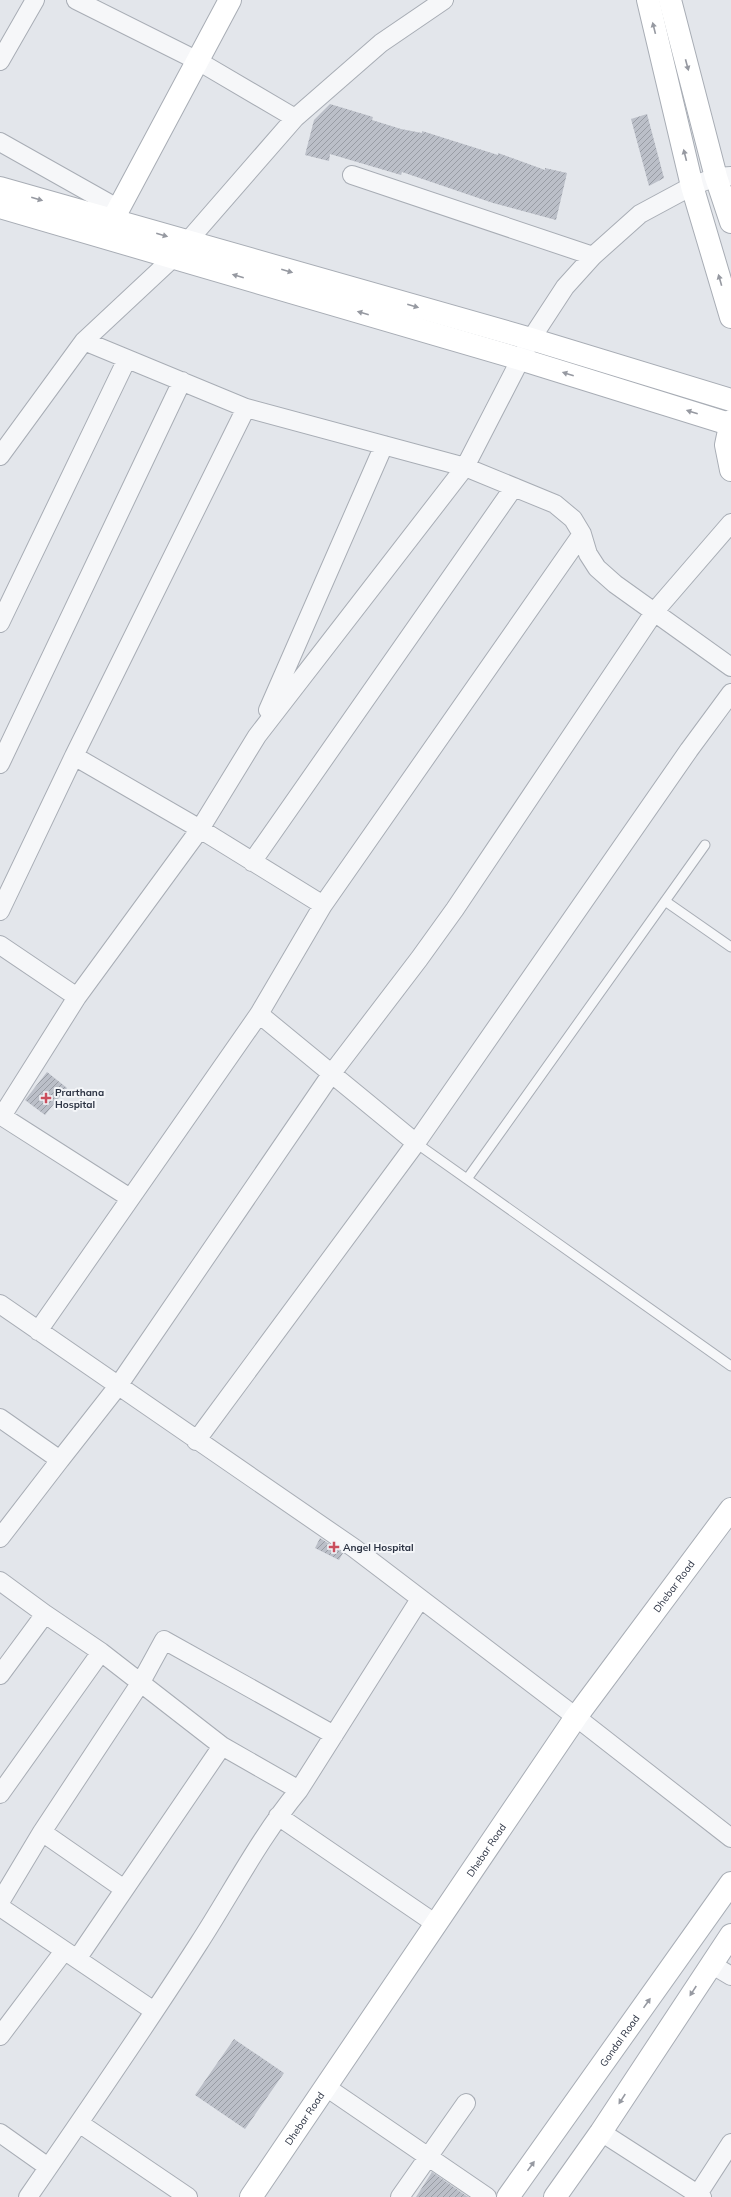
<svg xmlns="http://www.w3.org/2000/svg" width="731" height="2197" font-family="Mulish,sans-serif">
<defs>
<pattern id="building-hatch" width="6" height="6" patternUnits="userSpaceOnUse"><rect width="6" height="6" fill="#bbbfc8"/><path d="M-1 1l2-2M0 6l6-6M5 7l2-2" fill="none" stroke="#989ca4"/></pattern>
</defs>
<rect width="100%" height="100%" fill="#e3e6eb"/>
<path fill="url(#building-hatch)" d="M330 104 373 117 372 120 401 129 422 133V131L498 155V153L545 170V168L567 173 556 220 493 203 402 172 401 175 330 154 329 161 305 155 314 120Z
M647 114 664 178 649 186 631 119Z
M47 1072 67 1088 45 1115 25 1100Z
M320 1538 343 1553 339 1560 315 1548Z
M234 2039 284 2073 245 2129 195 2095Z
M432 2172 468 2197H416Z"/>
<g fill="none" stroke-linecap="round" stroke-linejoin="round">
<defs>
<path id="lane" d="M665 901 731 947
M416 1143 731 1366
M467 1179 705 845"/>
<path id="street" d="M76 0 198 61 295 118
M0 61 35 0
M0 142 119 209
M352 175 593 256
M84 341 246 408 465 467 555 504 573 519 582 534 588 554 597 568 615 584 731 667
M0 456 84 341 174 257 295 118 381 43 444 0
M0 623 127 359
M268 710 384 445
M0 764 182 381
M252 862 514 487
M323 905 200 829 257 736 465 467 531 339 565 287 593 256 640 214 692 186 716 177 731 176
M0 911 74 756
M0 945 77 997 2 1116
M77 997 200 829 74 756 246 408
M259 1014 416 1143
M0 1115 130 1198
M0 1304 354 1548 576 1717 731 1838
M38 1331 259 1014 323 905 582 534
M0 1418 60 1460 118 1386 332 1073 419 959 455 909 655 611 731 523
M196 1441 416 1143 689 750 731 693
M0 1538 60 1460
M0 1581 45 1614
M0 1675 45 1614 101 1652
M0 1794 101 1652 222 1746 299 1790
M278 1816 436 1924
M42 1832 124 1889
M0 1902 42 1832 141 1682 164 1640 334 1735
M0 1907 154 2011
M77 1959 222 1746
M711 1964 731 1976
M0 2036 64 1951
M326 2087 487 2197
M79 2123 188 2197
M601 2132 702 2197
M0 2133 48 2167
M698 2194 731 2143
M28 2197C86 2113 144 2029 199 1943 232 1892 260 1837 299 1790L420 1599
M400 2197 466 2103"/>
<g id="secondary">
<path d="M648 0 692 186 731 317"/>
<path d="M670 0 716 177 731 222"/>
<path d="M0 188 531 339 731 400"/>
<path d="M0 207 520 359 729 424"/>
<path d="M105 234 230 0"/>
<path d="M731 421 726 445 731 470"/>
<path id="s1" d="M251 2197 576 1717 731 1509"/>
<path id="s2" d="M508 2197 731 1883"/>
<path d="M555 2197 601 2132 731 1935"/>
</g>
</defs>
<use href="#lane" stroke="#a8adb5" stroke-width="11"/>
<use href="#street" stroke="#a8adb5" stroke-width="20"/>
<use href="#secondary" stroke="#a8adb5" stroke-width="24"/>
<use href="#lane" stroke="#f6f7f9" stroke-width="9"/>
<use href="#street" stroke="#f6f7f9" stroke-width="18"/>
<use href="#secondary" stroke="#fff" stroke-width="22"/>
</g>
<defs><path id="oneway-solid" d="M-6-.8H1V-3.2L6.5 0L1 3.2V.8H-6Z"/></defs>
<g fill="#9699a1">
<use href="#oneway-solid" transform="translate(654 28) rotate(-104)"/>
<use href="#oneway-solid" transform="translate(687 65) rotate(75)"/>
<use href="#oneway-solid" transform="translate(685 155) rotate(-104)"/>
<use href="#oneway-solid" transform="translate(37 199) rotate(16)"/>
<use href="#oneway-solid" transform="translate(162 235) rotate(16)"/>
<use href="#oneway-solid" transform="translate(287 271) rotate(16)"/>
<use href="#oneway-solid" transform="translate(238 276) rotate(-164)"/>
<use href="#oneway-solid" transform="translate(720 280) rotate(-106)"/>
<use href="#oneway-solid" transform="translate(413 306) rotate(16)"/>
<use href="#oneway-solid" transform="translate(363 313) rotate(-164)"/>
<use href="#oneway-solid" transform="translate(568 374) rotate(-163)"/>
<use href="#oneway-solid" transform="translate(692 412) rotate(-163)"/>
<use href="#oneway-solid" transform="translate(693 1991) rotate(123)"/>
<use href="#oneway-solid" transform="translate(647 2003) rotate(-55)"/>
<use href="#oneway-solid" transform="translate(622 2099) rotate(123)"/>
<use href="#oneway-solid" transform="translate(531 2166) rotate(-54)"/>
</g>
<g fill="#ca4e5d" stroke="#f3f5f8" stroke-width="1.5">
<path d="M44 1092h4v4h4v4h-4v4h-4v-4h-4v-4h4z"/>
<path d="M332 1541h4v4h4v4h-4v4h-4v-4h-4v-4h4z"/>
</g>
<g text-anchor="middle" stroke-width="4" stroke-linejoin="round" paint-order="stroke">
<g font-size="10" font-weight="bold" fill="#2c3343" stroke="#f3f5f8" text-anchor="start">
<text x="55" y="1096">Prarthana<tspan x="55" dy="12">Hospital</tspan></text>
<text x="343" y="1551">Angel Hospital</text>
</g>
<g font-size="10" fill="#2c3343" stroke="#f3f5f8">
<text dy="4" stroke="none"><textPath href="#s1" startOffset="743">Dhebar Road</textPath></text>
<text dy="4" stroke="none"><textPath href="#s1" startOffset="419">Dhebar Road</textPath></text>
<text dy="4" stroke="none"><textPath href="#s2" startOffset="192">Gondal Road</textPath></text>
<text dy="4" stroke="none"><textPath href="#s1" startOffset="95">Dhebar Road</textPath></text>
</g>
</g>
</svg>
